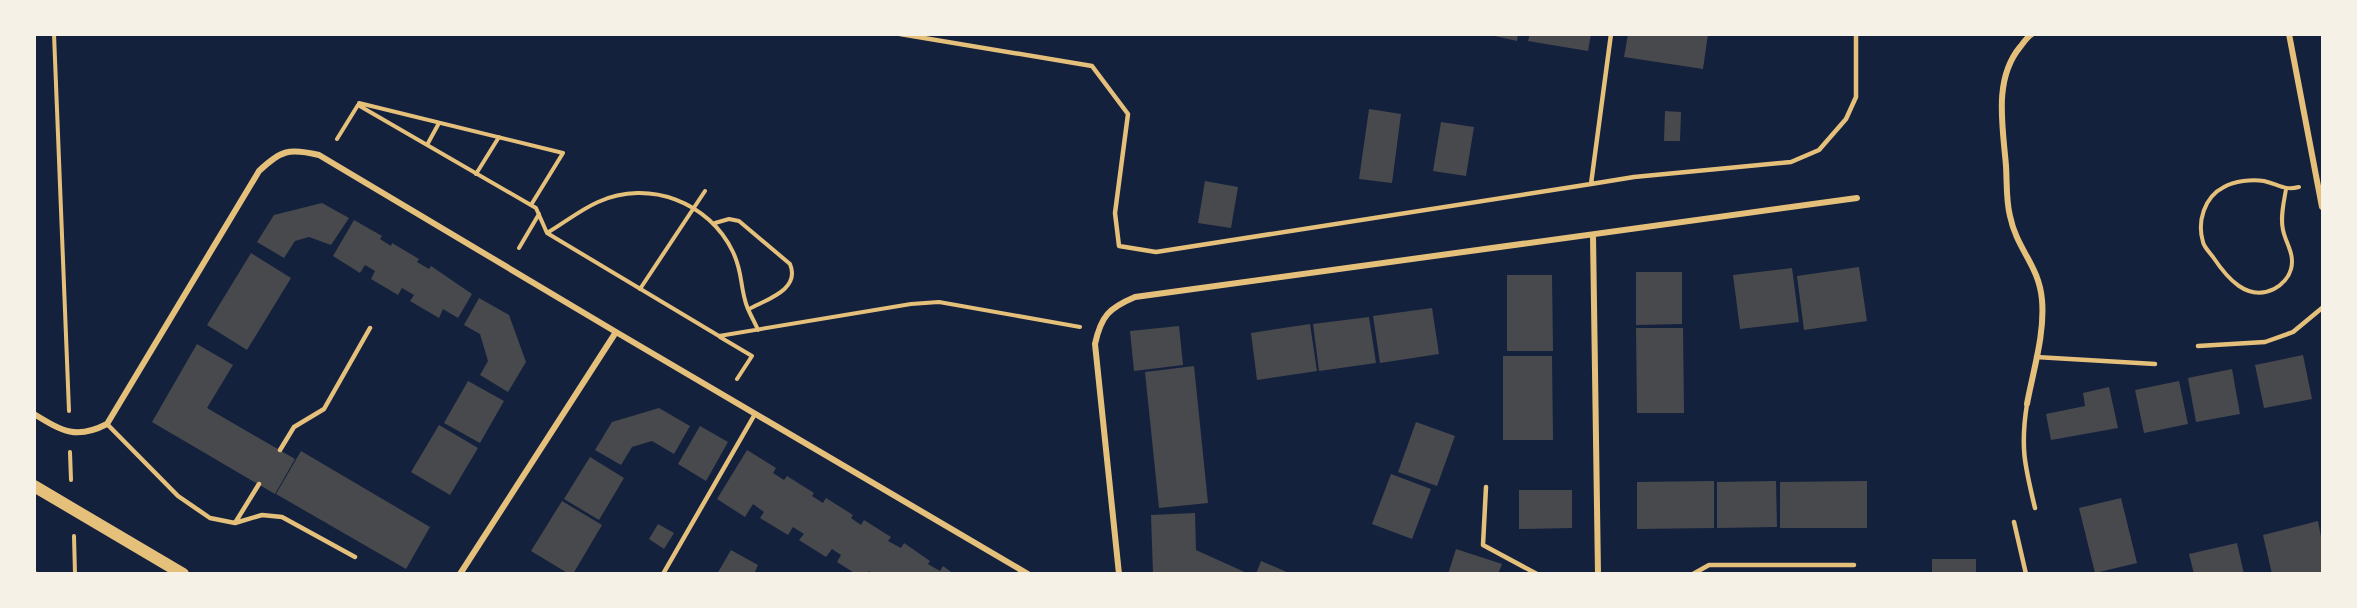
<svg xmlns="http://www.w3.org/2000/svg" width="2357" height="608" font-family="Helvetica,sans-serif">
<rect width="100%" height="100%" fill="#14213d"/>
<path fill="#48494c" d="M1486 34H1518L1517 41Z
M1530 34H1591L1588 51 1528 41Z
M1628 34H1708L1703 69 1624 57Z
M1369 109 1401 114 1392 183 1359 179Z
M1665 111 1681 112 1680 141H1664Z
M1441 122 1474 127 1466 176 1433 171Z
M1205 181 1238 187 1231 228 1198 223Z
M322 203 349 218 331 245 309 237 295 241 284 258 257 242 274 215Z
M354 220 382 236 380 239 391 246 392 243 419 259 417 262 429 269 431 266 472 294 458 318 443 309 439 318 410 301 414 295 402 288 398 295 371 279 375 271 365 265 360 273 333 256Z
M251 253 291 278 247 350 207 325Z
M1859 267 1867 321 1804 330 1797 276Z
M1792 268 1799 322 1740 329 1733 275Z
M1636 272H1682V324L1636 325Z
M1507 275H1552L1553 351H1507Z
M479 298 509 315 526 362 508 392 480 375 488 361 480 334 464 325Z
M1432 308 1439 354 1380 363 1373 316Z
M1369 317 1376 363 1319 371 1313 324Z
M1310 324 1317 371 1257 380 1251 333Z
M1179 326 1183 365 1134 371 1130 331Z
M1636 328H1683L1684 413H1637Z
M197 344 233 365 207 408 295 459 275 494 152 422Z
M2303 355 2312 399 2264 408 2255 365Z
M1503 356H1552L1553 440H1503Z
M1194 366 1208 503 1159 508 1145 372Z
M2232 369 2240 414 2196 422 2188 378Z
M468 381 504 401 480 443 444 423Z
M2179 381 2188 424 2144 433 2135 390Z
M2109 387 2118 428 2051 440 2046 414 2085 406 2083 393Z
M659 408 690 426 674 454 652 441 632 447 621 465 595 450 612 422Z
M1416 422 1455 436 1437 486 1398 472Z
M439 425 478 448 450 495 411 472Z
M700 426 728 442 706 481 678 464Z
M747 450 776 468 773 473 784 480 787 476 814 493 812 496 823 503 826 498 853 515 851 518 861 525 864 520 891 537 888 541 901 548 904 543 930 561 928 564 940 571 943 566 954 574H873L869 571 867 574H856L837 562 841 555 832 549 826 557 799 540 804 534 793 527 788 535 760 518 764 512 753 504 745 517 717 499Z
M301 451 430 527 406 569 276 494Z
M590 457 624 478 599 520 564 499Z
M1391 474 1431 489 1412 539 1372 524Z
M1714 481V528L1637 529V482Z
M1776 481 1777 527 1717 528V482Z
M1867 481V528H1780V482Z
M1519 490H1572V528L1519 529Z
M2121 498 2137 563 2095 573 2079 508Z
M562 501 602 525 573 574H569L531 551Z
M1195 513 1196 550 1249 574H1153L1151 515Z
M2318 521 2322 542V572L2272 574 2263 535Z
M658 524 674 533 664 549 649 539Z
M2237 543 2244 574H2194L2189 554Z
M1456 549 1502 564 1498 574H1448Z
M731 550 758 565 754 574H717Z
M1932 559H1976V574H1932Z
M1261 561 1289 573V574H1256Z"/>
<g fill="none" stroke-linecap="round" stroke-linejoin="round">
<path stroke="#e5c07b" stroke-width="4" d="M54 34 69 411
M359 105V103L563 153 531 205
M337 139 358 105 536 208 547 233 719 336 911 304 939 302 1080 327
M427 145 439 123
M476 174 499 137
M2286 189C2284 202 2280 217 2283 230 2286 244 2295 254 2291 269 2289 277 2282 285 2274 289 2247 302 2227 278 2213 257 2210 253 2204 247 2203 242 2197 222 2204 197 2224 187 2234 181 2252 179 2264 181 2278 184 2284 191 2299 187
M715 223 729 219 739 221 790 264C801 290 765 300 749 309
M547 233C564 223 580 210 598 202 649 179 709 202 733 252 742 271 740 282 745 300 747 310 754 320 758 330
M519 248 539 214
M640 289 705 191
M720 337 752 356 737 379
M70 452 71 480
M74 536 75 574
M34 571 35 574"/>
<path stroke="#e5c07b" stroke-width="4.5" d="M900 34 1092 66 1128 114 1115 213 1119 246 1156 252 1591 184
M1611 34 1591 184 1634 177 1791 162 1819 150 1846 119 1856 97V34
M2198 346 2265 342 2293 332 2322 308
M2036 357 2155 364
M2027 404C2020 448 2025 466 2035 508
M107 424 178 496 210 518 235 523 262 515 282 517 355 557
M280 450 294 427 324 409 370 328
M1486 487 1483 545 1537 574
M2014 522 2026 574
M235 523 259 484
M663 574 755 414
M1693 574 1709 565H1854"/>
<path stroke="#e5c07b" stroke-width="6" d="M2289 34 2322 207
M1593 236 1598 574
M2027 404C2033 371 2045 334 2042 300 2039 265 2017 250 2010 216 2006 201 2007 182 2006 166 2003 127 1993 80 2020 47 2024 42 2027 37 2032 34
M34 414C62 431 76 440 107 424L259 171C281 150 289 148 319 155L616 332
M460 574 616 332 1028 574
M1119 574 1095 344C1101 316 1109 308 1135 297L1857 198"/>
<path stroke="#e5c07b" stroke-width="12" d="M34 486 183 574"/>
</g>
<rect width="2357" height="608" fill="none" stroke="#f6f1e7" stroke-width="72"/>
</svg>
